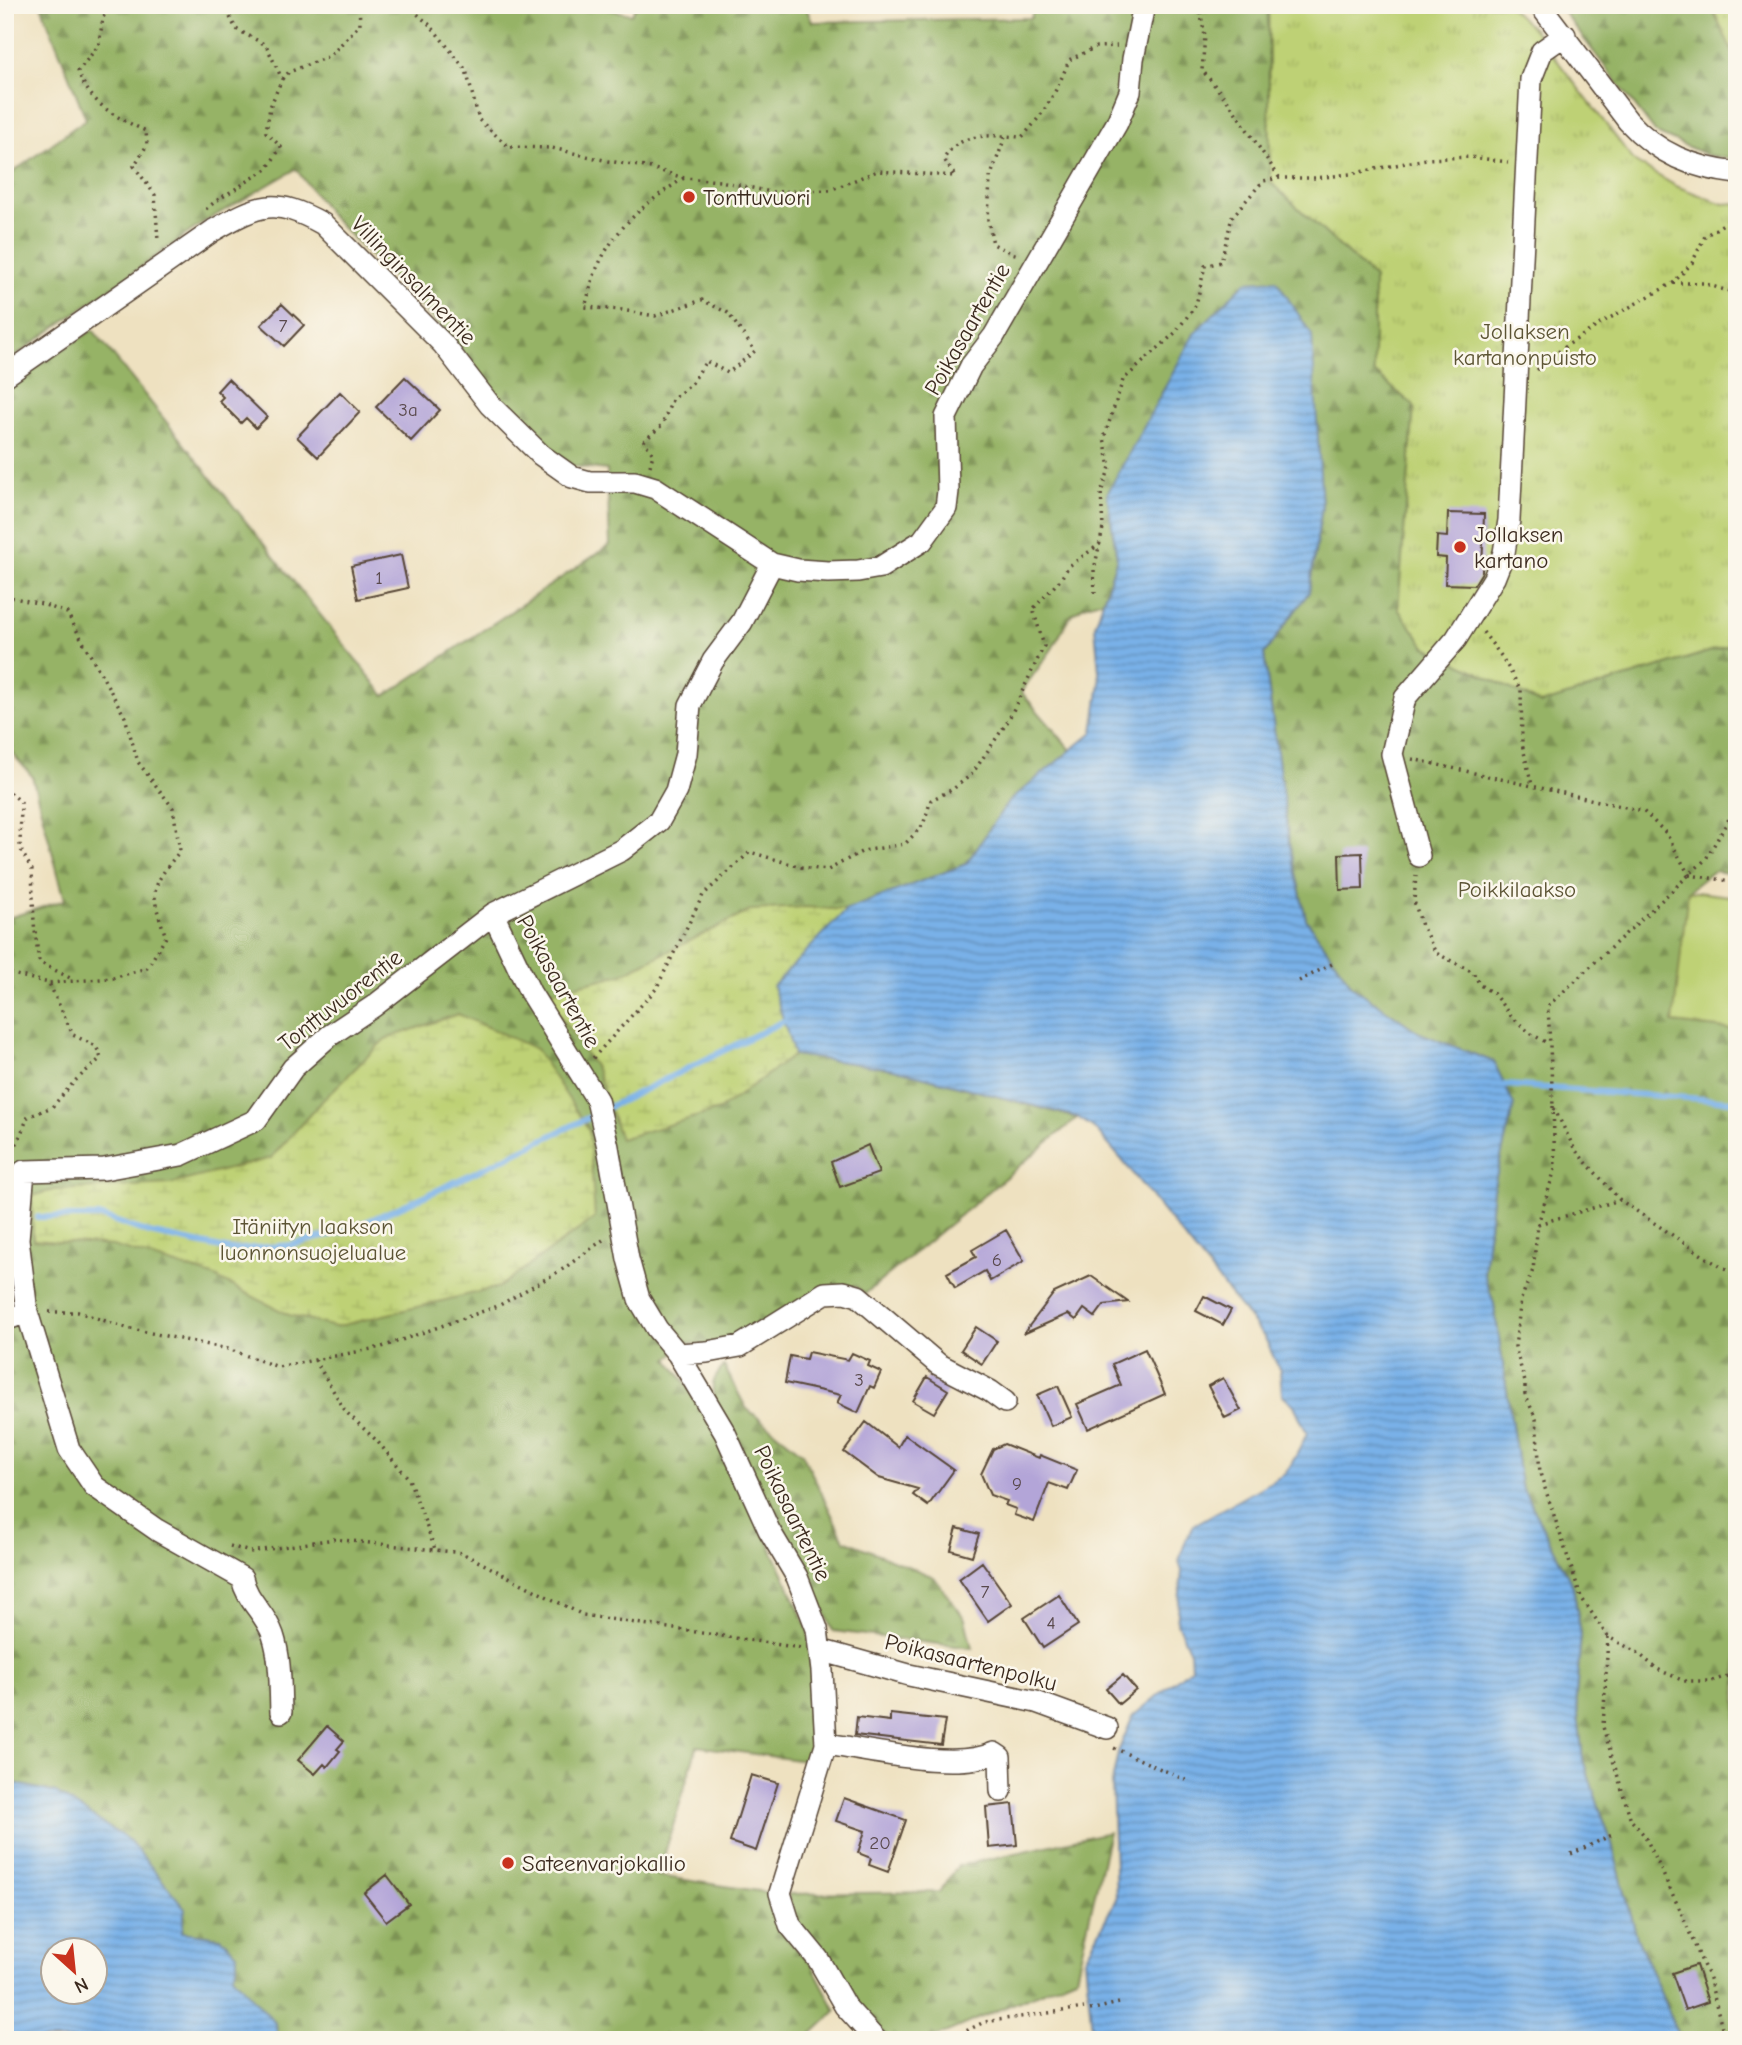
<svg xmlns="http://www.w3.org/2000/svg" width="1742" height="2045" font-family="'Comic Neue',sans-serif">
<defs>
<pattern id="grass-tufts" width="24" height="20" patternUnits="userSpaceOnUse" patternTransform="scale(1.75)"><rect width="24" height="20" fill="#bed174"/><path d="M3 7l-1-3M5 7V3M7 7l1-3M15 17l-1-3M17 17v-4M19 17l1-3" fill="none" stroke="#a4b464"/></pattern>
<pattern id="forest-firs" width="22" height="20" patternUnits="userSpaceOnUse" patternTransform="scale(1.75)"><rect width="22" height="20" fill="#96b366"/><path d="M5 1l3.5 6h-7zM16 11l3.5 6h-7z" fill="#7c9253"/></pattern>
<pattern id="wetland-marsh" width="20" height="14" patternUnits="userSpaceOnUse" patternTransform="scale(1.75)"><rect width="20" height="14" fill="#bed174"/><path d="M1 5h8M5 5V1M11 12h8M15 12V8" fill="none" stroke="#a4b464"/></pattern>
<pattern id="garden-dots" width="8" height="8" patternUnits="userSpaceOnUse" patternTransform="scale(1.75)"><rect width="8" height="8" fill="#bed174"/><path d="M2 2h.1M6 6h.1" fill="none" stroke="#a4b464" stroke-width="1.8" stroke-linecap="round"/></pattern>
<pattern id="water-rules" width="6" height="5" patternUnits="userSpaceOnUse" patternTransform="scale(1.75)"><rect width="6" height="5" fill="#79b1e8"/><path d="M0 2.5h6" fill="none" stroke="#6490bb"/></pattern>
</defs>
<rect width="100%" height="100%" fill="#fbf7ec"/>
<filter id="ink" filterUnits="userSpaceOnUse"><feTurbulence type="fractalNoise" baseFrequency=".0143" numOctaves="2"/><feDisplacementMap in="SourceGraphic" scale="14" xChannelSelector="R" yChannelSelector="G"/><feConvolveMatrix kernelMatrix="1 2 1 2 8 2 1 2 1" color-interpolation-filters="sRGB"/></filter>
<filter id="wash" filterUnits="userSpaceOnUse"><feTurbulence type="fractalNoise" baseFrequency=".00686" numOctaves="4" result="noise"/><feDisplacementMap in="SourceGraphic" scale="28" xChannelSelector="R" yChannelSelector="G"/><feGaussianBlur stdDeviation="1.57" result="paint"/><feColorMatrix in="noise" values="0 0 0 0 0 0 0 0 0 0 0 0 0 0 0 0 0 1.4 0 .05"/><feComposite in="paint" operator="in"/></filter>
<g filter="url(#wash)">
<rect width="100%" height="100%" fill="#eee1c0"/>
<path fill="url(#grass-tufts)" stroke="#7c7e49" stroke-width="2" d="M1268 5H1508L1533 29 1635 162 1676 186 1723 204 1737 203V643L1411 745 1270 182Z"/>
<path fill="url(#forest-firs)" stroke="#686e42" stroke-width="2" d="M41 5H586L631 14 638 5H805L812 22 1031 18 1035 5H1268L1270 182 1374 278V372L1414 406 1398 609 1426 647 1541 704 1737 643V874L1713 871 1688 891 1674 1023 1737 1030V2040H1680L1637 1937 1611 1841 1583 1760 1576 1696 1581 1634 1573 1586 1521 1485 1494 1304 1484 1274 1493 1190 1494 1062 1420 1033 1353 987 1306 919 1289 841 1264 654 1309 592 1322 506 1317 442 1107 494 1117 558 1103 600 1084 606 1071 615 1052 649 1021 692 1071 750 1008 802 966 864 846 910 794 1055 894 1069 1077 1118 865 1294 855 1286 738 1341 712 1347 687 1342 668 1359 706 1412 782 1571 808 1630 818 1742 812 1762 697 1746 658 1876 771 1893 787 1939 811 1963 836 2011 805 2040H283L277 2034 276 2024 233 1976 237 1966 220 1937 182 1932 56 1793 5 1781V919L65 900 32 776 5 745V387L93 330 385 696 610 545 607 470 573 466 549 448 500 399 449 335 331 216 296 169 204 222 5 363V178L86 119Z
M1558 5H1711L1737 62V160L1707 155 1656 133Z
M724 1366 746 1408 802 1453 844 1540 934 1577 965 1619 972 1648 833 1631 809 1576 771 1511 714 1397C710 1383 715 1377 724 1366Z
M1109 1832 1076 1977 928 2040H891L849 1998 796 1924 788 1894 939 1892 958 1866Z"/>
<path fill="url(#wetland-marsh)" stroke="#7c7e49" stroke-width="2" d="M891 893 894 1069 794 1055 719 1110 620 1139 596 1069 545 993 622 974 752 910 805 907 846 910Z
M458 1014 536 1049 589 1130 595 1218 499 1287 335 1327 289 1315 213 1276 113 1246 33 1240 32 1196 54 1190 171 1184 271 1158 319 1104 385 1039Z"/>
<path fill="url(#garden-dots)" stroke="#7c7e49" stroke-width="2" d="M1711 5H1737V62Z"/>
<path fill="#bed174" stroke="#7c7e49" stroke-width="2" d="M1688 891 1737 897V1030L1673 1023Z"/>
<path fill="url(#water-rules)" stroke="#5a6e83" stroke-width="2" fill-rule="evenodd" d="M1276 280 1312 335 1322 506 1309 592 1264 654 1289 841 1306 919 1353 987 1420 1033 1494 1062 1514 1105 1493 1190 1484 1274 1494 1304 1521 1485 1573 1586 1581 1634 1576 1696 1583 1760 1611 1841 1637 1937 1680 2040H1093L1085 1959 1116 1899 1112 1783 1118 1752 1133 1716 1191 1668 1190 1651 1177 1623 1182 1571 1179 1562 1186 1539 1194 1525 1285 1474C1293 1462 1301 1447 1307 1433L1294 1405 1282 1394 1280 1371 1265 1338 1122 1160 1094 1128 1077 1117 894 1069 794 1055 773 986 846 910 966 864 1008 802 1093 732 1100 683 1095 626 1117 558 1107 494 1195 332 1246 282Z
M5 1781 56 1793 130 1841 185 1908 182 1932 220 1937 237 1953V1966L233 1976 276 2024 277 2034 283 2040H5ZM52 1951H94V1993H52Z"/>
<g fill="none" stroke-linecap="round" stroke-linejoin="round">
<path stroke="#79b1e8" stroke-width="6" d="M1505 1085 1731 1101
M609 1107 784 1021
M38 1217H103L149 1233 231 1250 291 1245 346 1231 438 1190 590 1117"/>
</g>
<g id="blocks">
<path fill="#b3a5d8" d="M282 304 304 325 284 346 261 325Z
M405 377 440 410 411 441 376 407Z
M228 379 267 417 256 428 246 418 241 423 219 401 223 397 217 391Z
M340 392 360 412 318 457 297 437Z
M1448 513 1484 514 1482 572 1474 585 1445 584 1446 558 1436 557 1437 536 1447 537Z
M401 555 408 588 358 599 351 566Z
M1362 853 1363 889 1340 890 1339 854Z
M868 1145 879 1173 840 1187 831 1162Z
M1006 1230 1024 1261 990 1281 985 1271 955 1288 947 1273 976 1257 972 1250Z
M1091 1276 1128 1302 1104 1305 1095 1317 1084 1309 1076 1320 1068 1314 1023 1334 1054 1293Z
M1204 1296 1231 1310 1223 1325 1196 1311Z
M976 1327 997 1341 982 1364 961 1350Z
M1145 1349 1165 1394 1088 1429 1077 1404 1121 1385 1112 1364Z
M808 1352 848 1360 852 1353 870 1361 868 1366 881 1372 874 1388 870 1386 858 1413 837 1403 841 1395 785 1383 790 1356 806 1359Z
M927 1377 948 1390 934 1413 913 1401Z
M1223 1378 1241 1410 1225 1418 1208 1386Z
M1058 1386 1072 1417 1051 1426 1037 1395Z
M866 1422 898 1447 905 1435 954 1470 928 1506 913 1495 918 1489 879 1478 844 1452Z
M1004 1444 1039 1458 1040 1455 1077 1470 1068 1490 1049 1483 1034 1522 1014 1515 1016 1509 1005 1505 1007 1501 990 1495 981 1474 993 1449Z
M957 1528 979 1534 972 1556 951 1550Z
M982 1562 1012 1604 988 1621 959 1579Z
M1059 1595 1078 1625 1043 1648 1024 1618Z
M1123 1675 1136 1690 1119 1704 1106 1689Z
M890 1714 945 1720 941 1745 855 1735 857 1717 890 1721Z
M327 1726 344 1741 337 1749 340 1751 327 1767 324 1764 315 1774 298 1760Z
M751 1775 778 1783 756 1851 730 1842Z
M844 1798 906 1820 888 1872 869 1865 871 1858 858 1853 865 1831 836 1821Z
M1013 1804 1017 1845 989 1848 986 1807Z
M387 1875 409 1904 386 1921 364 1893Z
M1696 1965 1708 2002 1685 2010 1672 1973Z"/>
</g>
</g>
<g filter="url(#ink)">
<use href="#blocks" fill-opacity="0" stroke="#564536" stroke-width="2"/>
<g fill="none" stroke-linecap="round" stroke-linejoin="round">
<defs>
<path id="minor" d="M1540 5 1628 121C1658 154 1693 168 1737 173
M5 376 214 230C260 204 274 197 323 224L443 344 490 405 541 455 572 477 590 482H635L655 488 772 564 798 570 828 572 858 571 881 567 922 541 946 508 948 491 946 417 971 366 994 336 1117 123 1130 92 1133 59 1144 5
M772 564 742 622 713 661 690 705 686 754 676 791 659 821 622 850 493 914 530 992 597 1100 608 1147 628 1259 639 1299 657 1329 678 1354 725 1433 769 1530 797 1577 817 1629 822 1671 826 1744 780 1893 790 1925 818 1959 845 2006 876 2040
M1419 856 1392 754 1405 698 1456 639 1494 578 1504 553 1509 520 1531 79 1542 51 1565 35
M27 1312 69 1449 94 1486 157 1530 242 1578C247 1602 265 1612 273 1635 281 1659 280 1686 281 1712
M5 1320 27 1312 18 1239 24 1171 104 1169 181 1155 256 1120 293 1068 329 1036 374 1006 493 914
M678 1354 707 1352 740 1346 825 1293 844 1292 858 1296 938 1364 990 1391 1005 1402
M820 1650 909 1675 1036 1702 1107 1728
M826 1744C870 1750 955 1771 994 1753L1000 1757 1001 1791"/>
</defs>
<use href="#minor" stroke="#564536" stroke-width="24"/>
<path stroke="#564536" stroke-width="3.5" stroke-dasharray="2 5" stroke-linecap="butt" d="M114 5 103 17 99 45 78 71C90 104 115 117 146 131L147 145 134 166 155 195 158 241
M407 5 431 26 466 70 479 120 509 147 552 148 608 161 651 168 684 178 720 181 771 192 830 190 877 171 955 176 944 159C960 130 993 136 1022 137 1045 113 1057 91 1069 60L1096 47 1117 46
M1199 5 1205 36 1202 70 1230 104 1279 177
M282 79 289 72 330 56 360 24 359 5
M1005 137 990 178 988 220 993 244 1011 253 1019 255
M206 209 216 201 267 169 281 147 266 132 270 107 282 79 266 45 236 29 224 5
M1673 283H1703L1737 294
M1537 370 1563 348 1608 319 1673 283 1692 263 1705 236 1728 221 1737 212
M650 466 653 454 644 441 662 425 672 400 692 383 706 361 728 373 755 351 728 313 702 300 655 316 622 310 585 307C589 294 592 278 598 266 617 225 647 202 684 178
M1095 593 1094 570 1103 528 1101 492 1110 467 1104 438 1123 380 1175 333 1196 305 1205 266 1221 262 1232 217 1263 181 1280 178H1316L1350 174 1426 159 1471 157 1508 162
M5 596 42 604 67 613 125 717 138 762 173 808 180 851C149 889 150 891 166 937L147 968 113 978 49 983
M1483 632 1502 657 1521 690 1522 744 1532 785
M1412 759 1643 811 1666 833 1689 875
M5 788 21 802 20 848 32 870 34 923 39 962 74 980
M1416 875 1414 901 1422 926 1436 953 1473 972 1480 985 1493 993 1511 1016 1530 1033 1549 1044
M1689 875 1737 882
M5 968 12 974 49 983 73 1035 96 1046 101 1058 76 1080 52 1107 28 1117 12 1155
M1299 981 1336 962
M593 1058 656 989 703 895 750 852 801 867 828 870 863 851 905 844 923 825 931 800 953 789 972 774 1008 721 1044 646 1033 609 1060 580 1069 566 1100 544
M1553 1106 1555 1169 1538 1224 1533 1270 1521 1299 1515 1347 1525 1382V1394L1536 1419 1540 1473 1581 1597 1608 1637 1637 1652 1657 1669 1684 1681H1712L1737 1673
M1620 1200 1575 1150 1553 1106 1548 1006 1706 859 1737 805
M1538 1224 1620 1200 1708 1259 1737 1275
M49 1312H78L127 1328 228 1349 278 1367 382 1347 498 1306 563 1269 603 1240
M315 1360 346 1412 377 1441 409 1479 435 1549
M230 1546 250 1552 334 1539 462 1553 583 1615 801 1648
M1608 1637 1603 1727 1631 1820 1645 1836 1680 1910 1710 1981 1724 2035H1737
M1114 1748 1190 1782
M1571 1854 1612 1835
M1090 2010 1119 2003
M948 2040 984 2022 1084 2008"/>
<use href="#minor" stroke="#fff" stroke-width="21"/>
</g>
</g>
<g fill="#c8321e" stroke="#fbf7ec" stroke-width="2.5">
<circle cx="689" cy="197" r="7"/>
<circle cx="1460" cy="547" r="7"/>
<circle cx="508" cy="1863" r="7"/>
</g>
<g text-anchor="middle" stroke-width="5" stroke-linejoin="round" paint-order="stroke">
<g font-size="19" fill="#59494c">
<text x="283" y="332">7</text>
<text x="408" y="416">3a</text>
<text x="379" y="584">1</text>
<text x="997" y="1266">6</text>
<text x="859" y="1386">3</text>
<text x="1017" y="1490">9</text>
<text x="985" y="1598">7</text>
<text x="1051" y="1629">4</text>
<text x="880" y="1849">20</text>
</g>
<g font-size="23" fill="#3b2a1e" stroke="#fbf7ec" text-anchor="start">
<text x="703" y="205">Tonttuvuori</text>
<text x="1474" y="542">Jollaksen<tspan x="1474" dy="26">kartano</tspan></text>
<text x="522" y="1871">Sateenvarjokallio</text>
</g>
<g font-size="23" fill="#3b2a1e" stroke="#fbf7ec">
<text transform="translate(414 280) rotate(46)" y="8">Villinginsalmentie</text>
<text transform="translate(967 329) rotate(-60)" y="8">Poikasaartentie</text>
<text transform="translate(559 981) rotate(61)" y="8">Poikasaartentie</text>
<text transform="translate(340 1000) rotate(-38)" y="8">Tonttuvuorentie</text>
<text transform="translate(793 1513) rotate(64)" y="8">Poikasaartentie</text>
<text transform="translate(971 1662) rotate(14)" y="8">Poikasaartenpolku</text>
</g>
<g font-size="23" fill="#5c5434" stroke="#fbf7ec">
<text x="1525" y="339">Jollaksen<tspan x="1525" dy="26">kartanonpuisto</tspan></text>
<text x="1517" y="897">Poikkilaakso</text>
<text x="313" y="1234">Itäniityn laakson<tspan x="313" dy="26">luonnonsuojelualue</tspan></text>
</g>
</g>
<rect width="1742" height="2045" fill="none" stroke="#fbf7ec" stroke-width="28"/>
<g transform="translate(74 1971) rotate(153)"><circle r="33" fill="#fbf7ec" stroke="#aea59a" stroke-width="2"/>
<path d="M0-5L12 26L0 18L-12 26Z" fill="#c8321e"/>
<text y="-10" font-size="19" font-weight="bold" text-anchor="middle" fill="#3b2a1e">N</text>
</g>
</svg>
